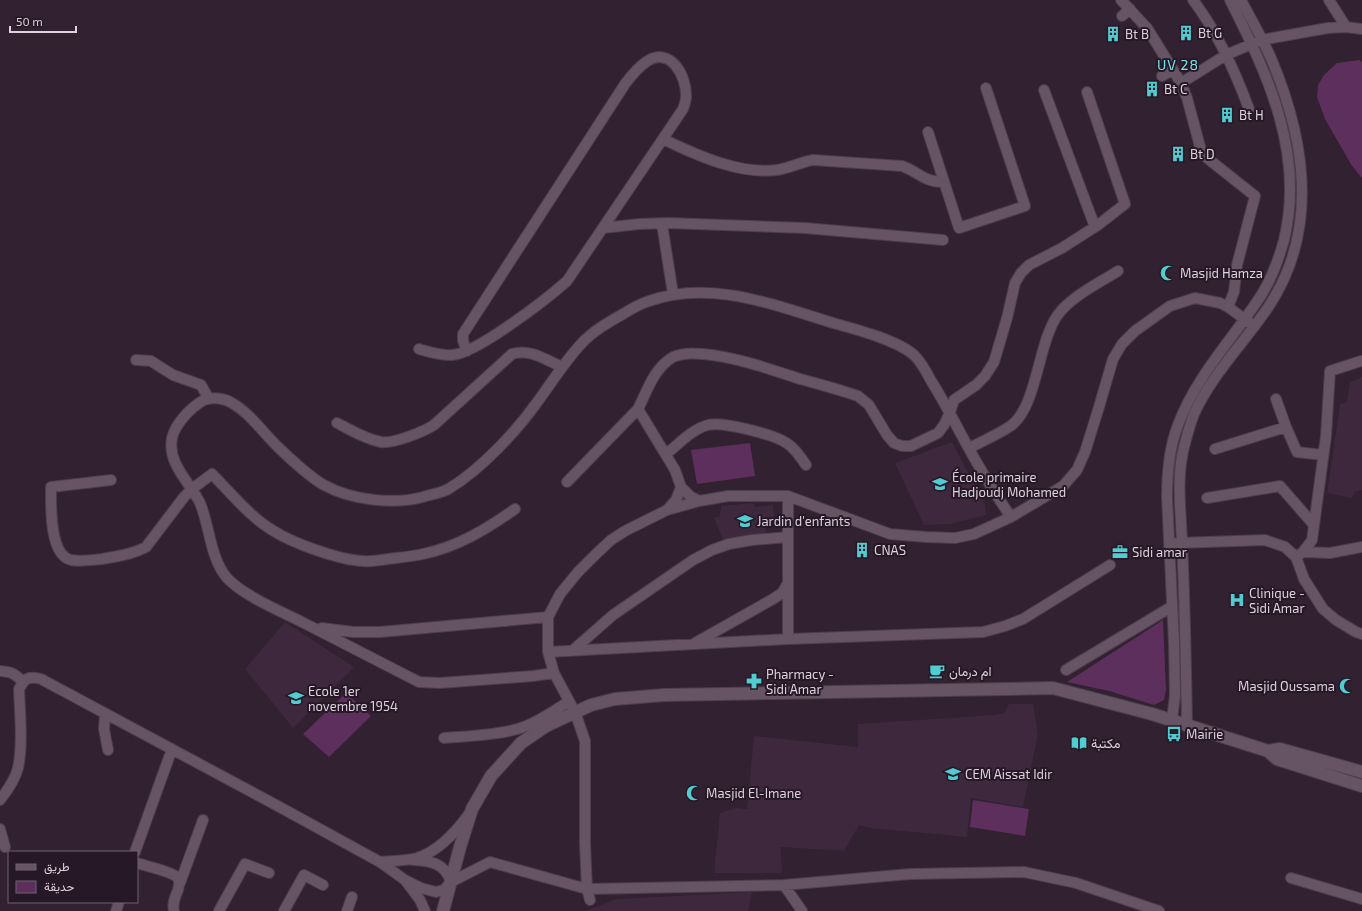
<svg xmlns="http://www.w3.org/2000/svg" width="1362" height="911" font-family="'Exo 2',Vazirmatn,sans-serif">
<rect width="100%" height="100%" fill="#312131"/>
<path fill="#3d283d" d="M1362 377V490L1355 492 1352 498 1327 493 1340 404 1347 402 1350 382Z
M952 442 985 505 986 515 950 524 924 525 895 463Z
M753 503 755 507 773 505 775 524H764L766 534 723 540 714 518 720 516 721 506Z
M285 622 354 667 293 728 245 669Z
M1009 704H1033L1038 734 1023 807 971 798 967 837 870 828 859 825 844 851 781 847 782 873H714L720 813 736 808 747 809 754 736 858 747V724L994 715 1004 713Z
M752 892 748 911H586L616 899Z"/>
<path fill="#5d2f5c" d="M1359 60 1362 62V178L1352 166 1325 119 1317 97 1318 85 1324 75 1337 63Z
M750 443 755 476 697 484 691 450Z
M1163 620 1166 690 1164 700 1154 705 1109 691 1067 682Z
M346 693 371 716 329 757 303 734Z
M973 800 1029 809 1025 836 970 827Z"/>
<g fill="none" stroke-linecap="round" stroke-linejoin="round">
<defs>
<path id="street" d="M1121 0 1147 28 1181 83 1226 55 1261 40 1328 28 1346 27 1362 29
M1193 0C1218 33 1235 71 1249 109
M1329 0 1346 27
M1122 16 1130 9
M1162 76 1172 70
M1181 83 1187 98 1202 154 1255 196 1237 265 1234 292 1228 307
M1044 90 1095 227
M928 132 959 228 1025 206 986 88
M663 139C696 155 740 175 777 170 790 168 801 162 813 160L902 166C919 172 923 182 944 182
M662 224 673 294
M603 228 639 224 668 223 805 228 943 240
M419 349C429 352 442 356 452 355 476 354 548 298 567 281L683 109C684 106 686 101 686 97 687 76 670 45 646 62 637 68 631 76 625 84L463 334V341L467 351
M136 360 151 361 173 375 201 385 209 399
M1276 399 1286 427
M337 423C351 430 365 439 381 442 393 444 423 432 434 425L512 354C530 348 546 360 562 367
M969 448C983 441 999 434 1012 425 1037 405 1038 344 1057 316 1070 297 1099 283 1118 271
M1215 449 1286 427 1297 452 1323 455
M666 454C679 444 692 429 708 425 722 421 770 434 783 441 793 446 799 455 806 465
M111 480 51 487C51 505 49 555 71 560 81 562 92 560 102 559 117 556 132 555 146 547L184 497 192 489 212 474C231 493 249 516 272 530 292 543 339 560 363 561 373 562 385 559 396 558 405 557 414 556 423 554 457 547 487 529 515 509
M567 482 638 409
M681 487 675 470 638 409C647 391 654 368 673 357 682 353 694 353 703 354 735 357 767 368 797 378 818 384 838 389 858 396L869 405 887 435 894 443 902 446H911L938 433 944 425 950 412 954 400 976 385 985 376 994 362 1007 318 1015 283 1021 273 1029 265 1062 248 1098 225 1125 204 1087 92
M788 496V639
M1207 498 1280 486 1314 525
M667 510 699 501 728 496H788L890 534 926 537 955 538 974 534 1011 517
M1177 543 1265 540 1285 547 1296 557 1304 579 1323 609 1336 620 1356 632 1362 634
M1303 552 1330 553 1362 547
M1296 557 1303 552 1312 540 1326 436 1330 371 1361 361
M322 628 353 632H380L548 617
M695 643 773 599 782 593 788 583
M572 651 613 615 693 560 712 550 729 544 752 540 788 537
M548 652 788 639 983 632 1005 626 1023 619 1110 565
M1066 670 1171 607
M0 671C12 672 14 673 23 682
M554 673 533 676 440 683 419 682C380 662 341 642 302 622 280 611 244 596 227 578 210 558 210 527 200 503 190 482 167 464 172 438 175 424 191 407 204 400 213 397 224 398 232 403 251 414 264 434 279 448 293 461 308 476 324 485 351 500 394 505 423 497 432 494 443 493 450 488 481 469 517 431 538 401 552 382 565 361 582 343 593 331 609 322 623 314 631 309 640 304 649 301 710 279 774 305 833 323 855 329 897 340 914 355 920 361 926 371 930 379 942 398 952 417 962 436 977 464 993 491 1011 517L1063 486 1077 470 1085 452 1099 407 1113 359 1122 344 1135 331 1170 306 1195 298 1220 303 1228 307 1254 326
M105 714 104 729 108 750
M1172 720 1175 695 1174 643 1167 497C1167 473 1169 448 1178 425 1195 379 1229 343 1256 303 1270 284 1278 262 1284 240 1305 154 1268 75 1230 0
M1187 725C1186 664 1185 604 1182 543 1181 511 1176 479 1184 447 1187 436 1190 424 1194 414 1212 374 1245 342 1269 306 1320 228 1305 139 1271 58 1262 38 1251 19 1241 0
M444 738C467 736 505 735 526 726 541 720 555 710 568 702
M0 800C7 791 15 780 18 768 23 743 20 715 19 689 25 678 28 676 41 679L276 805 380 862 405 880 420 900 425 911
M0 829 5 847
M135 852 172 749
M413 860C431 861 445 863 451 882
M380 862C392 861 405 861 417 858 439 851 456 832 469 814
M137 863C146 866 173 872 178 878 180 882 179 886 178 890 175 897 172 904 174 911
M1291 878 1362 899
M405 880 421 888 436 892 444 890 451 882 490 862 587 889 784 885 910 874 1024 872 1076 883 1159 911
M180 883 203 820
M784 885 802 911
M590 900 587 889 585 843V741L575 712 554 673 548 652V617L560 594 578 572 594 556 611 540 625 531 667 510 676 500 681 487 690 496 699 501
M116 911 119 902
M219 911 245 864 269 873
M284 911 304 875 323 885
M347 911 352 897"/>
<path id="secondary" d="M1268 751 1277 759 1362 786
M443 911 460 847 472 809 491 776 521 743 546 726 591 705 615 699 664 695 1053 688 1152 714 1268 751 1280 749 1362 772"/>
</defs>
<use href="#street" stroke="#4c3e4c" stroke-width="12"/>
<use href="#secondary" stroke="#4c3e4c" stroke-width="14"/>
<use href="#street" stroke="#665465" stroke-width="10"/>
<use href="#secondary" stroke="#665465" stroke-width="12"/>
</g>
<defs>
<symbol id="building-bare" viewBox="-9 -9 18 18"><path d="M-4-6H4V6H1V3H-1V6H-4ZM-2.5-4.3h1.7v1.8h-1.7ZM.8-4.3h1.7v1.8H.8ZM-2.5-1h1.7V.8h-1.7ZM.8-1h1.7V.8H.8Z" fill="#51ccd1" stroke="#271827" stroke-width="2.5" paint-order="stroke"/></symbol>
<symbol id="mosque-bare" viewBox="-9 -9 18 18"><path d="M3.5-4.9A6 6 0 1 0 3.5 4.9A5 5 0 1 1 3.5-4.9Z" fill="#51ccd1" stroke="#271827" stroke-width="2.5" paint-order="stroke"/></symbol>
<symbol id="school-bare" viewBox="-9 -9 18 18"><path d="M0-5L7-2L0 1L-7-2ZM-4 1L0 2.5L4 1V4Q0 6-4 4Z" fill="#51ccd1" stroke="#271827" stroke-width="2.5" paint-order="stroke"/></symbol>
<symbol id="office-bare" viewBox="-9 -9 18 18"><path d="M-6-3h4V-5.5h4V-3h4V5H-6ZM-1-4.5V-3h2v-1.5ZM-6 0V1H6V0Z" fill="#51ccd1" stroke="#271827" stroke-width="2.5" paint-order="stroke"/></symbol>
<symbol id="hospital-bare" viewBox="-9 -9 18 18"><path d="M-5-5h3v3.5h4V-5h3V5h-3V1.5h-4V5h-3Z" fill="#51ccd1" stroke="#271827" stroke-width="2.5" paint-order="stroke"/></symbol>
<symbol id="cafe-bare" viewBox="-9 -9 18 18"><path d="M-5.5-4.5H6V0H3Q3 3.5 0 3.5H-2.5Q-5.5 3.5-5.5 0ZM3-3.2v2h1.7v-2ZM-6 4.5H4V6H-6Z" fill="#51ccd1" stroke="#271827" stroke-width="2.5" paint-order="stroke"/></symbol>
<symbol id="pharmacy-bare" viewBox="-9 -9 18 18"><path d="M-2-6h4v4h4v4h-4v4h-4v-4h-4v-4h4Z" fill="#51ccd1" stroke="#271827" stroke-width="2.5" paint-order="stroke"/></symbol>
<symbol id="bus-bare" viewBox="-9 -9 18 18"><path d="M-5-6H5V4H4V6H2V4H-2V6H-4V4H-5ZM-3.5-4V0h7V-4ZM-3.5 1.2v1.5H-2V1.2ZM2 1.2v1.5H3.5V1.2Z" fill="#51ccd1" stroke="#271827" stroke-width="2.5" paint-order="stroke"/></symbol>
<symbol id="library-bare" viewBox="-9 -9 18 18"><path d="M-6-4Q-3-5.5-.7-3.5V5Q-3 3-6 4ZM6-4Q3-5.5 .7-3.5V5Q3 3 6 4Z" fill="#51ccd1" stroke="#271827" stroke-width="2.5" paint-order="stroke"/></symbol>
</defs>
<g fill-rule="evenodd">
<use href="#building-bare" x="1175" y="22" width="22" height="22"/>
<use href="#building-bare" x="1102" y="23" width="22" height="22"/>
<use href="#building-bare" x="1141" y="78" width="22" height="22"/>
<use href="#building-bare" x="1216" y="104" width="22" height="22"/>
<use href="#building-bare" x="1167" y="143" width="22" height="22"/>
<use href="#mosque-bare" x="1157" y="262" width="22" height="22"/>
<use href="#school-bare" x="929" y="473" width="22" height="22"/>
<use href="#school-bare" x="734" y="510" width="22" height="22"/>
<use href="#building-bare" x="851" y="539" width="22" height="22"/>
<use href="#office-bare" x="1109" y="541" width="22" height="22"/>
<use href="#hospital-bare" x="1226" y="589" width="22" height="22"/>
<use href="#cafe-bare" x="926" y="660" width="22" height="22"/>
<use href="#pharmacy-bare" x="743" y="670" width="22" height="22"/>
<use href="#mosque-bare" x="1336" y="675" width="22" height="22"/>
<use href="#school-bare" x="285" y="687" width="22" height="22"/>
<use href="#bus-bare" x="1163" y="723" width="22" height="22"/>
<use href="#library-bare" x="1068" y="732" width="22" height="22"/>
<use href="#school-bare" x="942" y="763" width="22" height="22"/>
<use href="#mosque-bare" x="683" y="782" width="22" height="22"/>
</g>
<g text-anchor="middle" stroke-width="4" stroke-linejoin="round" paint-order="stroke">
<g font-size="13" fill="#ded3dd" stroke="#271827" text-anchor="start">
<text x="1198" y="38">Bt G</text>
<text x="1125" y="39">Bt B</text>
<text x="1164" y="94">Bt C</text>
<text x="1239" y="120">Bt H</text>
<text x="1190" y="159">Bt D</text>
<text x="1180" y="278">Masjid Hamza</text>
<text x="952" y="482">École primaire<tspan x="952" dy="15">Hadjoudj Mohamed</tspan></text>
<text x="757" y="526">Jardin d'enfants</text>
<text x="874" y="555">CNAS</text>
<text x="1132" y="557">Sidi amar</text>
<text x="1249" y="598">Clinique -<tspan x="1249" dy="15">Sidi Amar</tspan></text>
<text x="949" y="676">ام درمان</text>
<text x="766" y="679">Pharmacy -<tspan x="766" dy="15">Sidi Amar</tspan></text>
<text x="1335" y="691" text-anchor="end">Masjid Oussama</text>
<text x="308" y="696">Ecole 1er<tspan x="308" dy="15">novembre 1954</tspan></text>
<text x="1186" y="739">Mairie</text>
<text x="1091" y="748">مكتبة</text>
<text x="965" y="779">CEM Aissat Idir</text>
<text x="706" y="798">Masjid El-Imane</text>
</g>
<g font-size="14" letter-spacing="1" fill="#78e4e9" stroke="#271827">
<text x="1178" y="70">UV 28</text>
</g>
</g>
<rect x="8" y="851" width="130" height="52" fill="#271827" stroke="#706370"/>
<rect x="16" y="864" width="20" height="6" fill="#665465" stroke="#706370"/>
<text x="44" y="871" font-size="12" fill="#ded3dd">طريق</text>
<rect x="16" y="881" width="20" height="12" fill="#5d2f5c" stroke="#706370"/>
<text x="44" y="891" font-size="12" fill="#ded3dd">حديقة</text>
<path d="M10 26v6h66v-6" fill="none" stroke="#ded3dd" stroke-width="2"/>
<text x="16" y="26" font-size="12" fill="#ded3dd" stroke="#271827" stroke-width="3" paint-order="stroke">50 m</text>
</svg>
